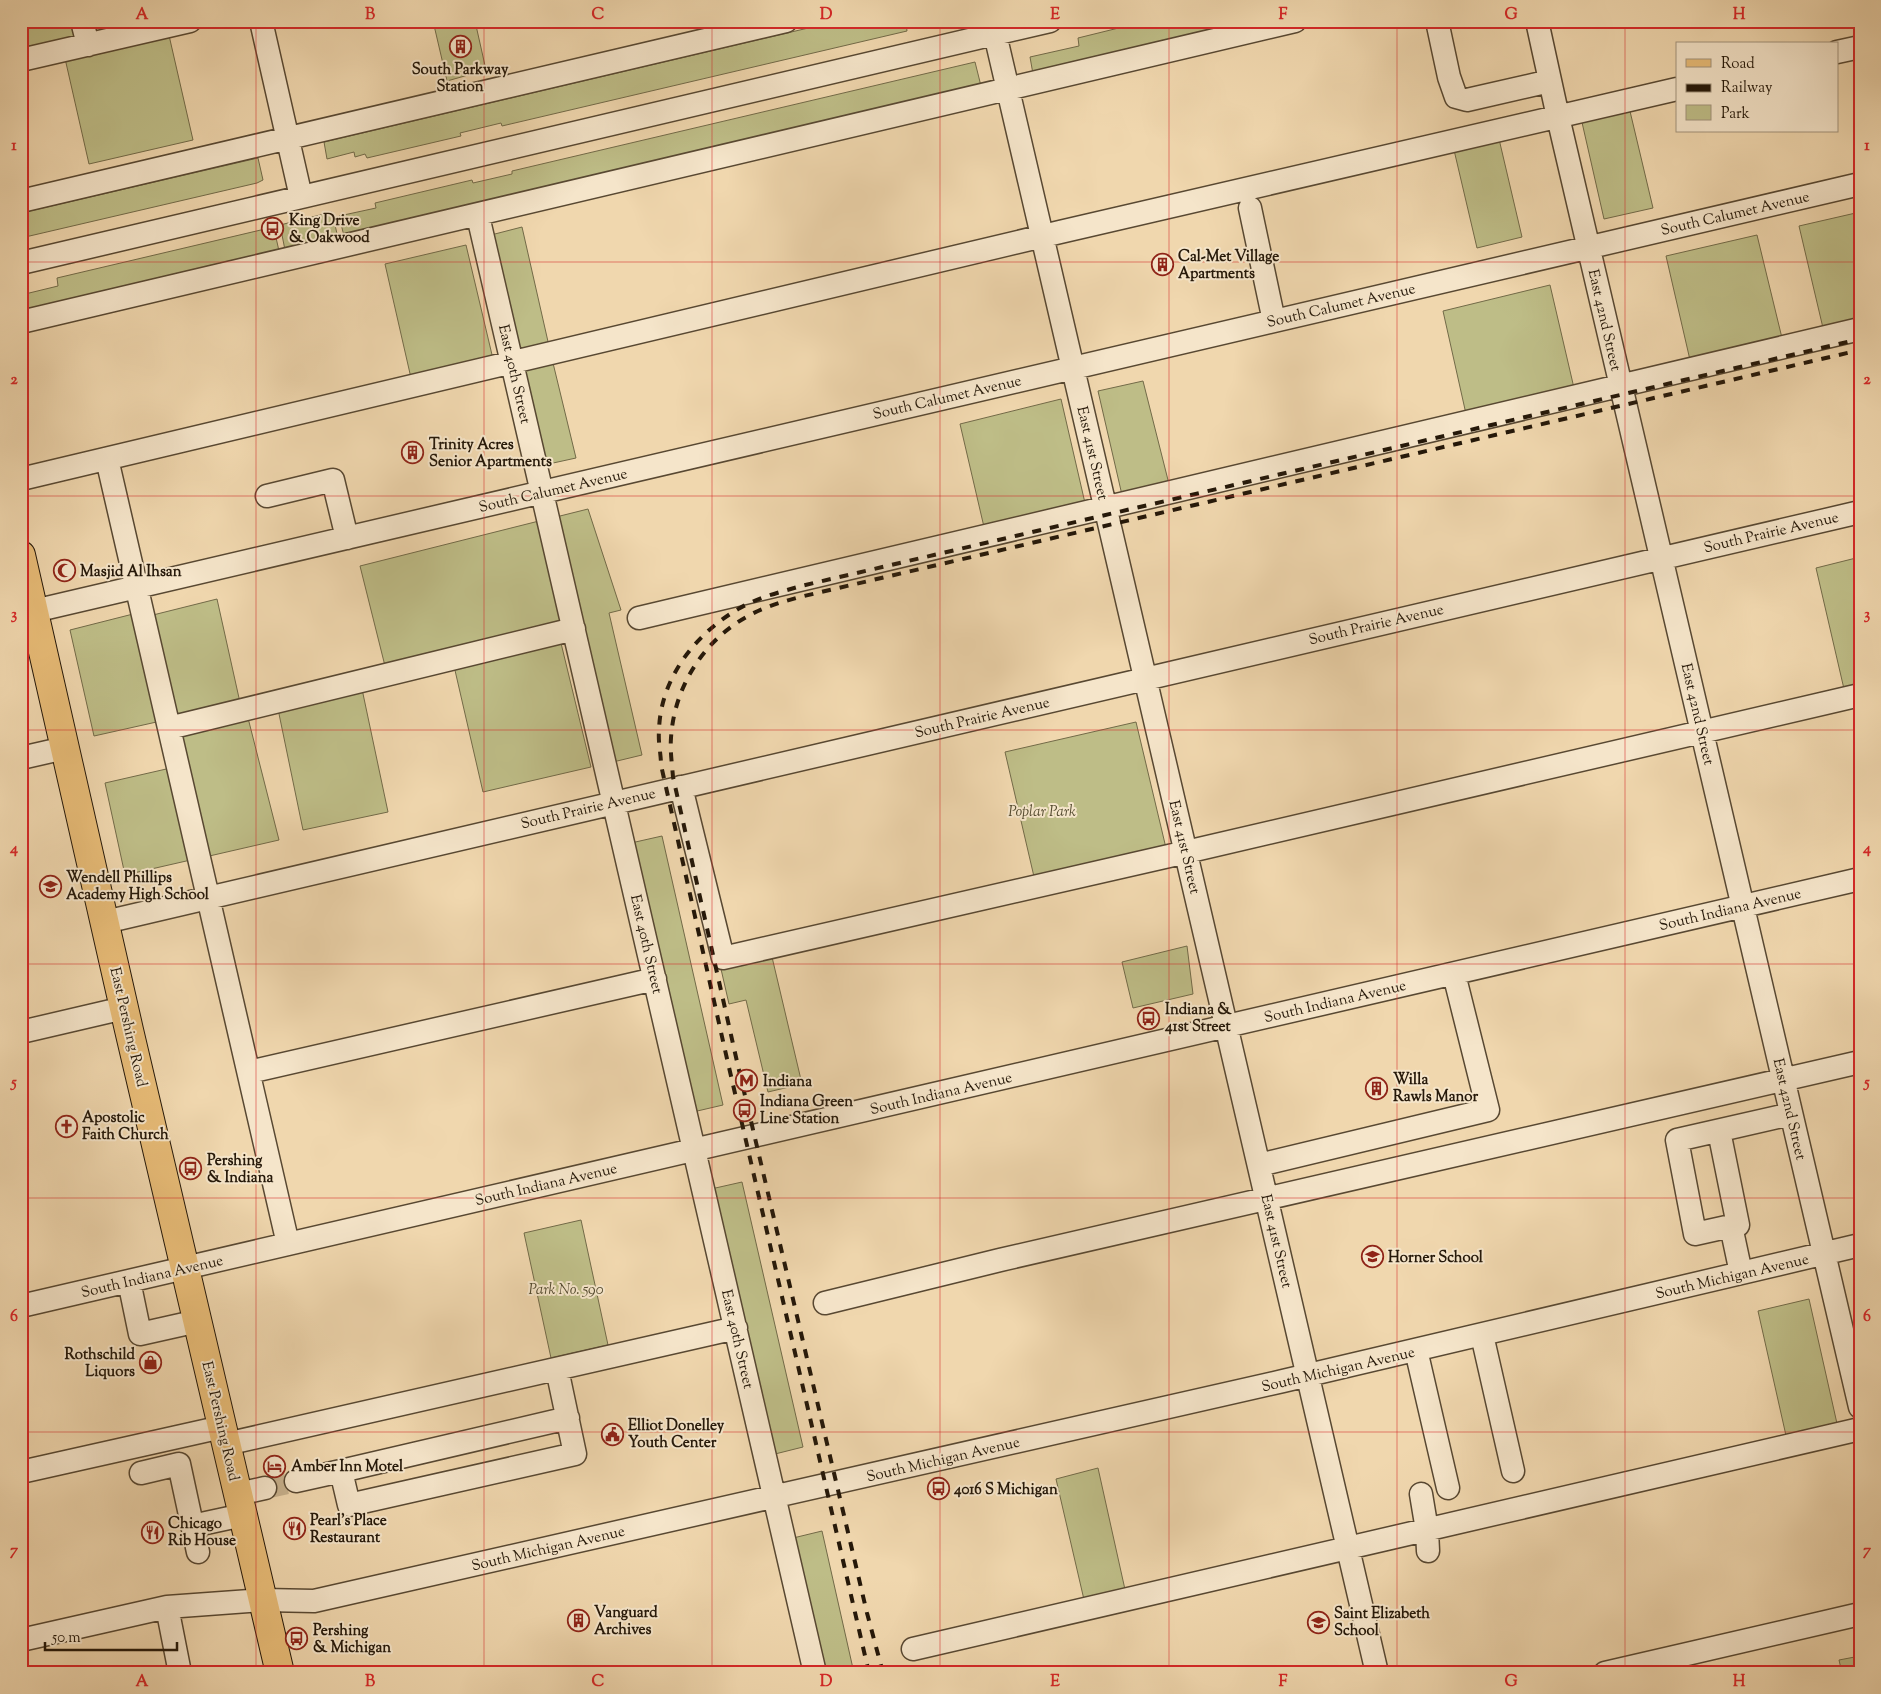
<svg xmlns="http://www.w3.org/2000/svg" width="1881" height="1694" font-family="'Sorts Mill Goudy',serif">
<rect width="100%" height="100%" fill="#f0d7ae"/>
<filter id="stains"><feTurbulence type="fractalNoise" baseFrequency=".004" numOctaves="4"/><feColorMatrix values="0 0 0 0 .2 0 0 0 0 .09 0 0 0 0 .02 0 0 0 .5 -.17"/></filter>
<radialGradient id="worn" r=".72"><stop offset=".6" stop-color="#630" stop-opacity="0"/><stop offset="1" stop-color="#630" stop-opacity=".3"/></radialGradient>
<path fill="#bebd87" stroke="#726a48" d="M21 21H74L78 39 21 52Z
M433 21H475L486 70 447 81Z
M838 21H908L906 22 907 31 502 126 501 123 460 133 461 136 367 158 365 154 355 157 354 152 327 159 324 142Z
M1147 21H1256L1033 74 1030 57 1079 46 1078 38Z
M168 31 193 140 89 164 64 54Z
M975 62 981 86 344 236 339 216 376 208 375 203 472 180 473 183 512 174V171Z
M1629 107 1653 208 1604 219 1581 118Z
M1499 139 1522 237 1477 248 1454 150Z
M258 158 263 180 257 183 21 238V213Z
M332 212 338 238 285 250 280 225Z
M1860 212V320L1823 328 1799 226Z
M522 227 549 346 519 353 491 235Z
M265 229 267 235 275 233 279 251 21 311V295L58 286 57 278Z
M1757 235 1782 338 1690 360 1666 256Z
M466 245 493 359 411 378 385 264Z
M1550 285 1574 388 1466 414 1443 311Z
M553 363 576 458 544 465 523 370Z
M1143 381 1169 484 1122 495 1098 391Z
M1061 399 1085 503 984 527 960 424Z
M588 509 621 610 609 613 642 755 613 762 556 517Z
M539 521 563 623 385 666 360 566Z
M1860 557V685L1844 689 1816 568Z
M217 599 241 707 173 722 149 616Z
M137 613 161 721 94 736 70 630Z
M560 639 591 767 483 792 454 666Z
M362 689 388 812 303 830 278 709Z
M247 714 279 840 205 857 177 730Z
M1136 722 1166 848 1035 881 1005 752Z
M175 767 195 859 125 875 105 783Z
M662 836 723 1105 693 1112 631 843Z
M1187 946 1193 994 1133 1008 1122 962Z
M772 957 802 1084 768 1092 746 1000 729 1004 721 969Z
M742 1182 803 1447 771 1455 711 1189Z
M581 1220 608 1345 551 1358 524 1233Z
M1809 1299 1838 1428 1787 1440 1758 1311Z
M1098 1468 1126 1594 1085 1604 1056 1479Z
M822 1531 854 1673H821L789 1539Z
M1860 1656V1673H1842L1839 1660Z"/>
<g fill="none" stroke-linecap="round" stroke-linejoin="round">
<path stroke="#c7b18d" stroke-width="22" stroke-dasharray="22 11" stroke-linecap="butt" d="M265 1488 296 1481"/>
<defs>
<path id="minor" d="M82 21 88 45
M261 21 301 197
M992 21 1377 1673
M1437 21 1449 77 1456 97 1467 100 1550 81
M1537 21 1558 117 1860 1407
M1837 52 1860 47
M21 60 190 21
M21 201 786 21
M1250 208 1274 321
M478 216 815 1673
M21 263 1050 21
M21 322 1295 21
M107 459 288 1244
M21 479 1060 232 1677 89
M267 496 333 480 347 538
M34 611 1860 184
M639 618 1860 329
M169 728 574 629
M21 758 65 748
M681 787 723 958 1169 856 1860 695
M105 922 1860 512
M21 1032 124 1008
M249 1072 655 979
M1719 1131 1738 1225 1731 1226 1741 1273
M1259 1165 1488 1110 1454 974
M1731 1226 1695 1234 1677 1140 1791 1114
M129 1281 140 1334 198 1321
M825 1303 1000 1260 1860 1062
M21 1306 1860 879
M1482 1335 1513 1471
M1416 1350 1448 1488
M557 1369C563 1397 569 1426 575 1454L349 1505 341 1471 568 1418
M226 1444 736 1328
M21 1472 222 1427
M141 1473 179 1464 198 1552
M296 1481 341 1471
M238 1494 265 1488
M1421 1494 1427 1530 1428 1551
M192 1526 243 1515
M167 1607 180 1673
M21 1640 167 1607 264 1600 314 1601 1283 1381 1860 1245
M913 1649 1860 1429
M1605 1673 1860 1614"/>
<path id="major" d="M21 555 129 1030 280 1673"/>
</defs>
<use href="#minor" stroke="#584832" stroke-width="25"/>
<use href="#major" stroke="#251809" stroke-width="30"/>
<use href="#minor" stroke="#f5e5ca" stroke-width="22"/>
<use href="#major" stroke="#e8bc77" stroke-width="28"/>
<path stroke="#251809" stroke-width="4" stroke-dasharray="9 9" stroke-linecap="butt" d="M869 1673 725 1050 661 765C661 754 658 742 659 731 660 678 696 633 740 608 759 597 781 592 801 586L1860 339
M883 1673 867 1613 738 1066 673 777C672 764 670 751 671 738 674 687 704 639 750 615 766 606 785 601 804 596L1860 350"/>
</g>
<path fill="none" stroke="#d62828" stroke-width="1" stroke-opacity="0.55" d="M256 21V1673M484 21V1673M712 21V1673M940 21V1673M1169 21V1673M1397 21V1673M1625 21V1673M21 262H1860M21 496H1860M21 730H1860M21 964H1860M21 1198H1860M21 1432H1860"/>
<defs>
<symbol id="building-ring" viewBox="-11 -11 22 22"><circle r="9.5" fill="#f5e5ca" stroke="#8f2418" stroke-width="1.5"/><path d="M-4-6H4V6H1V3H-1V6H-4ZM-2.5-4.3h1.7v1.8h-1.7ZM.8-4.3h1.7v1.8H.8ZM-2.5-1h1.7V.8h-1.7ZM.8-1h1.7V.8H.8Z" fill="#8f2418"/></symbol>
<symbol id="bus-ring" viewBox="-11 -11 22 22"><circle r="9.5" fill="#f5e5ca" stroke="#8f2418" stroke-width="1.5"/><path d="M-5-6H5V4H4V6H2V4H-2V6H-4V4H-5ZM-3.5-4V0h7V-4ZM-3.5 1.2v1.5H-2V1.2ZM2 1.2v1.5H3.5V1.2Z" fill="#8f2418"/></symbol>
<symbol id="mosque-ring" viewBox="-11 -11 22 22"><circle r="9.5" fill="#f5e5ca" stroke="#8f2418" stroke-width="1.5"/><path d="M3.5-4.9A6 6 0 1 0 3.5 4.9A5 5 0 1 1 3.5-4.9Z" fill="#8f2418"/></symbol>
<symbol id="school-ring" viewBox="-11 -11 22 22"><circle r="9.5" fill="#f5e5ca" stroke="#8f2418" stroke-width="1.5"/><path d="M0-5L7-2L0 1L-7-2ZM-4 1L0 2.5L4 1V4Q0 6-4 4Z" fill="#8f2418"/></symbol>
<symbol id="metro-ring" viewBox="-11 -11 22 22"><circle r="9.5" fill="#f5e5ca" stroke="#8f2418" stroke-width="1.5"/><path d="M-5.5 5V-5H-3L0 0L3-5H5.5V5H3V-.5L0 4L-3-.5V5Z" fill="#8f2418"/></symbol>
<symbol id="church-ring" viewBox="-11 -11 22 22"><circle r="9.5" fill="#f5e5ca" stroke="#8f2418" stroke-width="1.5"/><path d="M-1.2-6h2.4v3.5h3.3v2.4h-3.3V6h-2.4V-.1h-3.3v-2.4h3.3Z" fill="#8f2418"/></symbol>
<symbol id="shop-ring" viewBox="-11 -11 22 22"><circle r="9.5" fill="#f5e5ca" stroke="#8f2418" stroke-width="1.5"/><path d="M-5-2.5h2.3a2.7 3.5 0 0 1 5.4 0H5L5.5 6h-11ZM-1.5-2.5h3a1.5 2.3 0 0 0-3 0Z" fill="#8f2418"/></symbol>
<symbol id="civic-ring" viewBox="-11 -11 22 22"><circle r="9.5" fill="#f5e5ca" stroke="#8f2418" stroke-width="1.5"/><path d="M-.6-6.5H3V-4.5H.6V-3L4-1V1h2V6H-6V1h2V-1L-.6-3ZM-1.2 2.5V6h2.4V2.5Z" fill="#8f2418"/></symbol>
<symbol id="hotel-ring" viewBox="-11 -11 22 22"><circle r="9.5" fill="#f5e5ca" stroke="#8f2418" stroke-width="1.5"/><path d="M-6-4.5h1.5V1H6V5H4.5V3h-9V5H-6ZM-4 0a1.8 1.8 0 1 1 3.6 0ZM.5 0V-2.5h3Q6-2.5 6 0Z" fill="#8f2418"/></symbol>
<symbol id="restaurant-ring" viewBox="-11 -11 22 22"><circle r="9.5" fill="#f5e5ca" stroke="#8f2418" stroke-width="1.5"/><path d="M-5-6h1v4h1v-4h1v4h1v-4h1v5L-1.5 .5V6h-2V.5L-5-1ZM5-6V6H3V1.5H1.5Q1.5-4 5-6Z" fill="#8f2418"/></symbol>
</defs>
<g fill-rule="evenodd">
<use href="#building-ring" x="448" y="34" width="25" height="25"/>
<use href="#bus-ring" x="260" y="216" width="25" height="25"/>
<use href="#building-ring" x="1150" y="252" width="25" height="25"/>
<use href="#building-ring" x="400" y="440" width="25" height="25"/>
<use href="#mosque-ring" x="52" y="558" width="25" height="25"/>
<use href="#school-ring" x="38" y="874" width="25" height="25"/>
<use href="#bus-ring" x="1136" y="1006" width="25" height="25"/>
<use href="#metro-ring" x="734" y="1068" width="25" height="25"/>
<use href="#building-ring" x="1364" y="1076" width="25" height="25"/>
<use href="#bus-ring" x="732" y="1098" width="25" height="25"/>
<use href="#church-ring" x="54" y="1114" width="25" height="25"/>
<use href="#bus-ring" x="178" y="1156" width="25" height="25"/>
<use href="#school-ring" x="1360" y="1244" width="25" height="25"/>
<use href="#shop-ring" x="138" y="1350" width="25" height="25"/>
<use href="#civic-ring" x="600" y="1422" width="25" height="25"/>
<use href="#hotel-ring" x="262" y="1454" width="25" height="25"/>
<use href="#bus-ring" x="926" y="1476" width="25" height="25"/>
<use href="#restaurant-ring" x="282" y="1516" width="25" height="25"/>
<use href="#restaurant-ring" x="140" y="1520" width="25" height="25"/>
<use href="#building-ring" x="566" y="1608" width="25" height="25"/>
<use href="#school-ring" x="1306" y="1610" width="25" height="25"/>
<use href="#bus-ring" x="284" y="1626" width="25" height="25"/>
</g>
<g text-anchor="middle" stroke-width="4" stroke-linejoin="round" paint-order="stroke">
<g font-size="15" font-weight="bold" fill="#251809" stroke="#f5e5ca" text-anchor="start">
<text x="460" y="74" text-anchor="middle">South Parkway<tspan x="460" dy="17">Station</tspan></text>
<text x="289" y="225">King Drive<tspan x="289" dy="17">&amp; Oakwood</tspan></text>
<text x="1178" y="261">Cal-Met Village<tspan x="1178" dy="17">Apartments</tspan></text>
<text x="429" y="449">Trinity Acres<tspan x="429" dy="17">Senior Apartments</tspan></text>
<text x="80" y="576">Masjid Al Ihsan</text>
<text x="66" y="882">Wendell Phillips<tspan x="66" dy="17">Academy High School</tspan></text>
<text x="1165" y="1014">Indiana &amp;<tspan x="1165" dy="17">41st Street</tspan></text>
<text x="1393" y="1084">Willa<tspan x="1393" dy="17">Rawls Manor</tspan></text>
<text x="763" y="1086">Indiana</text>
<text x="760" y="1106">Indiana Green<tspan x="760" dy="17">Line Station</tspan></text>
<text x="82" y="1122">Apostolic<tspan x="82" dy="17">Faith Church</tspan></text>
<text x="207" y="1165">Pershing<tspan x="207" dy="17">&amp; Indiana</tspan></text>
<text x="1388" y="1262">Horner School</text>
<text x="135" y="1359" text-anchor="end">Rothschild<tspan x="135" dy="17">Liquors</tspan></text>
<text x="628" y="1430">Elliot Donelley<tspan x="628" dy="17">Youth Center</tspan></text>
<text x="291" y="1471">Amber Inn Motel</text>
<text x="954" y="1494">4016 S Michigan</text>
<text x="310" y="1525">Pearl's Place<tspan x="310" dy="17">Restaurant</tspan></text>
<text x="168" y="1528">Chicago<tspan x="168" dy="17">Rib House</tspan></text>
<text x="594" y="1617">Vanguard<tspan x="594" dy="17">Archives</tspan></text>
<text x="1334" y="1618">Saint Elizabeth<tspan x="1334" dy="17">School</tspan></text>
<text x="313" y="1635">Pershing<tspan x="313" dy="17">&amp; Michigan</tspan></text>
</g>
<g font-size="15" fill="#251809" stroke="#f5e5ca">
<text transform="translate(1735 213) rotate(-13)" y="5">South Calumet Avenue</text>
<text transform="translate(1341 305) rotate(-13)" y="5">South Calumet Avenue</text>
<text transform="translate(1605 320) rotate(77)" y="5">East 42nd Street</text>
<text transform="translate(515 374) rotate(77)" y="5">East 40th Street</text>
<text transform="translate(947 397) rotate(-13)" y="5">South Calumet Avenue</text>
<text transform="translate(1093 453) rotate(77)" y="5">East 41st Street</text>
<text transform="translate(553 490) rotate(-13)" y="5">South Calumet Avenue</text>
<text transform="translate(1771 532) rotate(-13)" y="5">South Prairie Avenue</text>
<text transform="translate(1376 624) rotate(-13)" y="5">South Prairie Avenue</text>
<text transform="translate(1698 714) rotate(77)" y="5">East 42nd Street</text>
<text transform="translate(982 717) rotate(-13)" y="5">South Prairie Avenue</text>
<text transform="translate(588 808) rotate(-13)" y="5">South Prairie Avenue</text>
<text transform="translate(1185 847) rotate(77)" y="5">East 41st Street</text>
<text transform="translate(1730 909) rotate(-13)" y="5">South Indiana Avenue</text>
<text transform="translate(647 944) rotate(77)" y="5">East 40th Street</text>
<text transform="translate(1335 1001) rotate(-13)" y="5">South Indiana Avenue</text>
<text transform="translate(129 1027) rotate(77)" y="5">East Pershing Road</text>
<text transform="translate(941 1093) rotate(-13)" y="5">South Indiana Avenue</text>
<text transform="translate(1790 1109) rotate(77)" y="5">East 42nd Street</text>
<text transform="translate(546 1184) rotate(-13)" y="5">South Indiana Avenue</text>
<text transform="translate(1277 1241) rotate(77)" y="5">East 41st Street</text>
<text transform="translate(152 1276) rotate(-13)" y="5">South Indiana Avenue</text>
<text transform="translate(1732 1276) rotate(-13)" y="5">South Michigan Avenue</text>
<text transform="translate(738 1339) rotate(77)" y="5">East 40th Street</text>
<text transform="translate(1338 1369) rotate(-13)" y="5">South Michigan Avenue</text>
<text transform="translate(221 1421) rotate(77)" y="5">East Pershing Road</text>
<text transform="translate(943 1459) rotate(-13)" y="5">South Michigan Avenue</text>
<text transform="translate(548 1548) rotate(-13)" y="5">South Michigan Avenue</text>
</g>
<g font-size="15" font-style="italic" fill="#534a2f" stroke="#f5e5ca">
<text x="1042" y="816">Poplar Park</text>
<text x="566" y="1294">Park No. 590</text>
</g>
</g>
<rect width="1881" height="1694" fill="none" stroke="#f0d7ae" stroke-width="55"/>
<rect x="1676" y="42" width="162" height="90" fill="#f5e5ca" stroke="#a2937d"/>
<rect x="1686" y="59" width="25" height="8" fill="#e8bc77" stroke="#a2937d"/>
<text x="1721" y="68" font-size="15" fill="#251809">Road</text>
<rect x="1686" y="84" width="25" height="8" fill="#251809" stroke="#a2937d"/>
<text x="1721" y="92" font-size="15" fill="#251809">Railway</text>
<rect x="1686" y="105" width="25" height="15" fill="#bebd87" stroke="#a2937d"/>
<text x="1721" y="118" font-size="15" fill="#251809">Park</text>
<path d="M45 1642v8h132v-8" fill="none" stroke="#251809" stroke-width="2.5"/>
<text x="52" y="1642" font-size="15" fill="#251809" stroke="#f5e5ca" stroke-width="4" paint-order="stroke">50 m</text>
<rect x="28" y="28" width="1826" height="1638" fill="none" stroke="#d62828" stroke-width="2"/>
<g font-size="16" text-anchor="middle" font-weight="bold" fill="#d62828">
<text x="142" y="19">A</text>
<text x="370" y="19">B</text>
<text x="598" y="19">C</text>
<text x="826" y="19">D</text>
<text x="1055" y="19">E</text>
<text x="1283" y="19">F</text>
<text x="1511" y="19">G</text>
<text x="1739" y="19">H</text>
<text x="14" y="150">1</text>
<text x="1867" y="150">1</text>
<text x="14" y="384">2</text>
<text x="1867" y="384">2</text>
<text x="14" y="619">3</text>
<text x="1867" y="619">3</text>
<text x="14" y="853">4</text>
<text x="1867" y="853">4</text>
<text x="14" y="1087">5</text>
<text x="1867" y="1087">5</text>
<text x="14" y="1321">6</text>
<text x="1867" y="1321">6</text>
<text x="14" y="1555">7</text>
<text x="1867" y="1555">7</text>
<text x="142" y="1686">A</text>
<text x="370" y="1686">B</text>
<text x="598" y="1686">C</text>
<text x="826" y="1686">D</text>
<text x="1055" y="1686">E</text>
<text x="1283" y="1686">F</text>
<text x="1511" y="1686">G</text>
<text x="1739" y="1686">H</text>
</g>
<rect width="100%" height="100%" filter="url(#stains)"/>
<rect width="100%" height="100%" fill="url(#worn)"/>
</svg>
